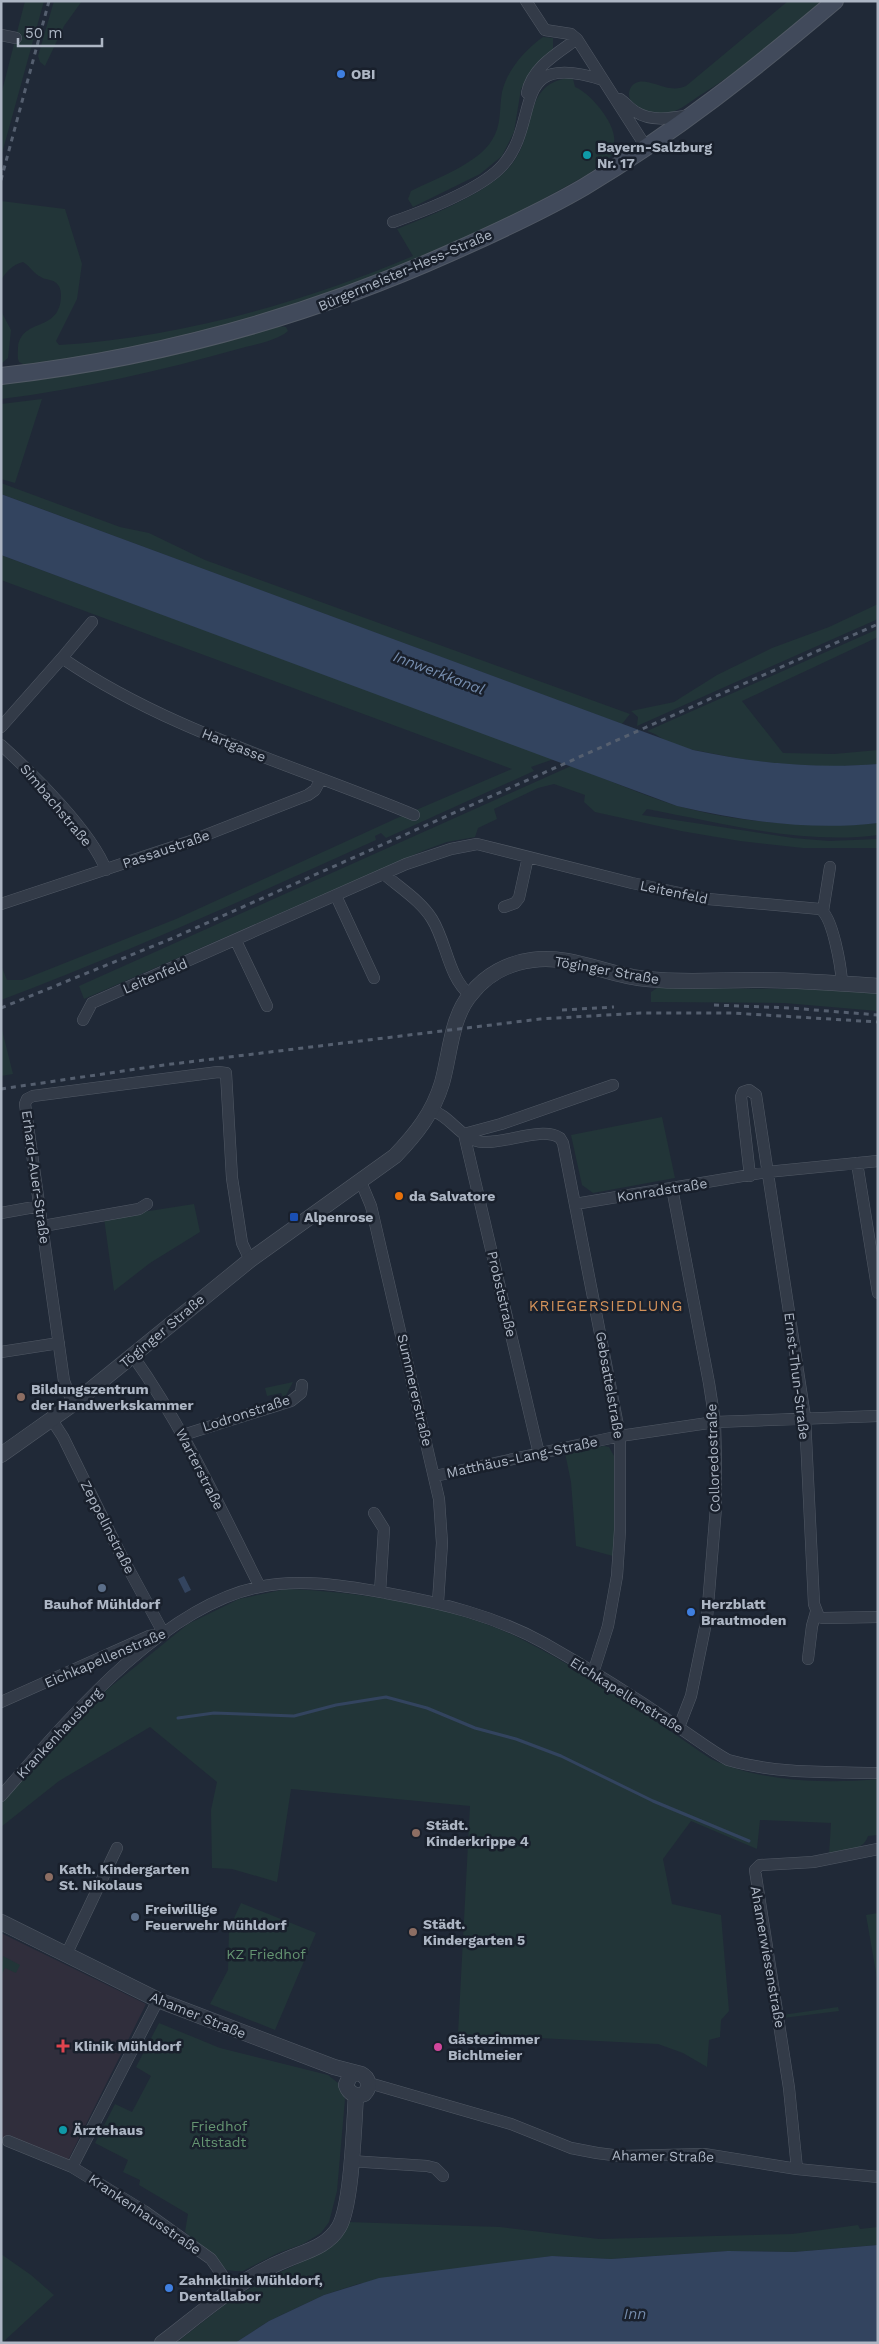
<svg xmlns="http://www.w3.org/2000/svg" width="879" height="2344" font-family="'Work Sans',sans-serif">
<rect width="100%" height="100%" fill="#202937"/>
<path fill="#302e3c" d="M1 1933 146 2004 68 2160 1 2140Z"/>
<path fill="#223538" d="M25 1H44L1 157V95Z
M54 1H82L64 26 45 66 40 62 38 56Z
M788 1H825C784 34 744 69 699 96 690 102 680 110 669 113 654 117 641 111 631 101 629 97 628 94 630 89 637 73 659 87 670 88 676 89 681 88 686 86Z
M543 37 553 38V51L529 75 521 89 514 132 502 156 480 174 413 207 408 199 411 191C435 179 479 163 492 140 502 125 499 108 502 92 507 70 525 50 543 37Z
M568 78 573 79 575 87C591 93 621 129 613 146L616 151 603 164 585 176 498 224 346 291 165 343 27 366 19 362C17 357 18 353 18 347 22 317 60 333 61 296 61 290 60 286 55 282 51 279 45 280 41 277 34 274 30 266 23 262 12 265 7 271 1 280V201L65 209 82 264 77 299 56 341 59 345C179 338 302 303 413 256L397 229C430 216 491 192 512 164 538 132 521 85 568 78Z
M1 311 11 330 8 358 1 364Z
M279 326 286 327 288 331C277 341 252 345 238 349 160 371 81 389 1 399V382L129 365Z
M42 399 15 483 1 479V404Z
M1 483 120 527 149 533 205 560 630 714 622 724 1 494Z
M1 555 554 759 531 767 534 771 386 838 381 833 375 836 376 840C252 896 128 952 1 1000V965L7 980H22L176 919 395 819 512 769 1 580Z
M878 604V619L637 726 638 717 631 711 674 702 717 675 772 648 829 627Z
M878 629V637L742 701 783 753 834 754 878 750V764C822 769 769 765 715 754 700 751 684 749 670 743 662 739 657 734 647 731Z
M571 766C607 779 642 795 678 806 743 824 811 827 878 823V835C801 845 722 823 647 809L642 815 793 838 829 841 878 839V848H803L740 841 681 831 595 812 584 802 585 795 554 784 538 788 494 809 497 819 478 828 475 837 447 842 425 850 84 999 79 986Z
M657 988 811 989 878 993V1011L784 1003 651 1002V992Z
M1 1026 13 1074 1 1076Z
M662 1117 675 1178 593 1193 582 1185 571 1135Z
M194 1204 200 1232 150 1263 114 1291 104 1218Z
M293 1382 284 1399 281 1393 267 1396 265 1388Z
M604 1446 609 1447 614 1456 615 1525 613 1556 576 1546 571 1482 565 1453Z
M286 1589C355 1591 453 1606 515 1636 584 1670 648 1716 711 1759 760 1782 825 1784 878 1779V1835L868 1836C863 1852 842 1852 829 1855L831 1823 760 1820 757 1849 691 1821 663 1859 672 1904 721 1915 729 2011 721 2020 720 2037 709 2040 707 2067 683 2053 658 2044 458 2034 470 1806 291 1789 277 1882 232 1869 212 1868 211 1810 217 1782 150 1727 59 1781 1 1827V1803L93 1701 188 1624 239 1599Z
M241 1903 316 1933 275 2030 210 2004 228 1970 229 1929Z
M878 1913V1984L866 1915Z
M3 1956 20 1965 16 1973 5 1968 1 1975Z
M838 2007 839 2011 783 2018 782 2015Z
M159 2023 220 2048 328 2075 343 2087 345 2099 337 2191 329 2222 321 2233 303 2244 278 2253 243 2271H235L227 2270 185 2232 188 2214 139 2185 140 2180 123 2172 128 2160 95 2143 115 2104 132 2112 151 2076 136 2067Z
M347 2222 500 2227 599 2239 792 2234 858 2225 860 2229 878 2227V2245L794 2252 728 2251 611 2259 552 2256 358 2284 324 2295 269 2321 235 2343H176L232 2299 268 2278 327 2250 339 2240Z
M1 2254 31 2275 54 2295 2 2343Z"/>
<path fill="#33445f" d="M1 494 693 750C755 763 814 769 878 764V823C811 831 743 821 677 806L1 555Z
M184 1576 191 1590 185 1593 178 1579Z
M878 2245V2343H235L269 2321 324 2295 379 2278 552 2256 611 2259 728 2251 794 2252Z"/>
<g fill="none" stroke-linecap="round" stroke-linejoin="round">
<path stroke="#33445f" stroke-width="3" d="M178 1718 214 1713 294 1716 336 1705 386 1697 427 1708 475 1728 516 1739 561 1756 653 1801 749 1841"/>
<defs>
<path id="minor" d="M526 1 545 30 571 34 577 39 646 147
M1 35 16 38
M527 93C532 67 558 53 577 39
M620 99C626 103 630 109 636 112 651 122 672 118 688 115
M393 222C424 211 480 190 502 166 543 121 506 49 603 80
M62 658 92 622
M1 727 62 658C168 731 295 765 414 815
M1 745C33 774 91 831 106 870
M384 874C400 888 421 901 432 919 447 943 448 977 470 995
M336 896 374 978
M1 904 188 842 308 795 315 790 321 779
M504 907 515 903 519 898 528 857
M823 911 830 867
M236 941 267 1006
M83 1020 92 1003 406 864 451 849 477 844 632 883 708 899 820 909C833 917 841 967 842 983
M431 1110C451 1116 462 1141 483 1142 505 1144 542 1126 560 1138L563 1143 620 1436V1530L617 1576 608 1626 593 1673
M464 1134 539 1454
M464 1134 501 1124 613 1085
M857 1163 878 1293
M750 1176 741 1097 743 1092 749 1090 756 1095 805 1417 814 1604 819 1617 824 1618 878 1617
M361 1182 371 1206 439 1499 442 1543 438 1602
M672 1188 709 1383 715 1422 716 1464V1507L707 1618 691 1696 679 1727
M575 1204 767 1172 878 1161
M1 1213 40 1206
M43 1226 139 1209 147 1204
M1 1352 59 1343
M133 1356C184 1428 220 1508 260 1587
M73 1404 64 1381 25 1104 27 1099 33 1096 218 1072 226 1073 232 1178 242 1243 250 1260
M52 1420 63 1437 120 1553 164 1634
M183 1435 291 1401 301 1393 302 1385
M435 1476 620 1436 715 1422 878 1416
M374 1513 384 1529 380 1592
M808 1659 812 1626 816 1612
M1 1702 149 1636 163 1634
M1 1796C65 1723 160 1607 259 1587 301 1578 345 1586 386 1593 442 1603 495 1616 544 1643 590 1669 635 1697 678 1727 695 1738 710 1750 728 1760 777 1774 827 1772 878 1773
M66 1955 117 1848
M369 2083 511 2124 571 2148 597 2153 621 2156 704 2154 797 2169 878 2177
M8 2141 72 2167 144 2211 211 2259 232 2289
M350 2161 427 2166 435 2168 443 2176
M72 2167 158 2000
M797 2169 789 2088 755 1870 760 1865 813 1862 878 1849"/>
<path id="tertiary" d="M1 1455 73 1404 250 1260 395 1156C416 1134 433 1113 442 1083 450 1055 451 1017 471 994 486 975 508 963 532 960 571 954 609 976 647 979 682 983 718 980 753 980 795 980 836 983 878 986
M1 1922 158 2000 334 2067 361 2074C369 2078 371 2087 364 2094 356 2097 349 2094 346 2085L350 2076 357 2073
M162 2343C203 2312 240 2278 288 2259 307 2251 328 2246 339 2227 352 2205 354 2124 356 2095"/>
<path id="secondary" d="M1 376C157 358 307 317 450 253 495 233 541 212 584 187 674 133 755 69 835 1"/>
</defs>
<use href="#minor" stroke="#515965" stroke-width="12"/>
<use href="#tertiary" stroke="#515965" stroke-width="16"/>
<use href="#secondary" stroke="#515965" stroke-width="18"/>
<use href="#minor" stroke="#333b48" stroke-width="11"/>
<use href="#tertiary" stroke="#333b48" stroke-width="15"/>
<use href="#secondary" stroke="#414a5b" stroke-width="16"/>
<path stroke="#555f6f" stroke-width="3" stroke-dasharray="5 5" stroke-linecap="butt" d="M1 180 49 1
M714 1005 790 1008 878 1015
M1 1008 173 938 878 624
M562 1010 614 1007
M1 1089 164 1065 540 1019 641 1013H732L878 1022"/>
</g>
<g fill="#3f7fe0" stroke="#19202c" stroke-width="2">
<circle cx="341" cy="74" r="5"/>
<circle cx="691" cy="1612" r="5"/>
<circle cx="169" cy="2288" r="5"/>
</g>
<g fill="#0f9aa8" stroke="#19202c" stroke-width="2">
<circle cx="587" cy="155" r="5"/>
<circle cx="63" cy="2130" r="5"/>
</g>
<circle fill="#e8710a" stroke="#19202c" stroke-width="2" cx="399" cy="1196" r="5"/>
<rect fill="#1a4fb4" stroke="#19202c" stroke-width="2" x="289" y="1212" width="10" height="10" rx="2.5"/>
<g fill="#8d6e63" stroke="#19202c" stroke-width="2">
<circle cx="21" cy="1397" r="5"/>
<circle cx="416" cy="1833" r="5"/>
<circle cx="49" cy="1877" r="5"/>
<circle cx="413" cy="1932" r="5"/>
</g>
<g fill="#5c6f8a" stroke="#19202c" stroke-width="2">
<circle cx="102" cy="1588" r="5"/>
<circle cx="135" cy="1917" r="5"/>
</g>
<path fill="#e0444e" stroke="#19202c" stroke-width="2" d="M60.5 2038.5h5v5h5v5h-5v5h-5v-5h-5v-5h5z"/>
<circle fill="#d1479c" stroke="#19202c" stroke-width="2" cx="438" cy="2047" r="5"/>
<g text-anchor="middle" stroke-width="5" stroke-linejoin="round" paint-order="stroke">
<g font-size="14" font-weight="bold" fill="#adb6c4" stroke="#19202c" text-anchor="start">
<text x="351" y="79">OBI</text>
<text x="597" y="152">Bayern-Salzburg<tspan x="597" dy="16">Nr. 17</tspan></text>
<text x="409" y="1201">da Salvatore</text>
<text x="304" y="1222">Alpenrose</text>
<text x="31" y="1394">Bildungszentrum<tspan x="31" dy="16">der Handwerkskammer</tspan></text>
<text x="102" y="1609" text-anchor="middle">Bauhof Mühldorf</text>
<text x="701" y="1609">Herzblatt<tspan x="701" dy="16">Brautmoden</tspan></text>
<text x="426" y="1830">Städt.<tspan x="426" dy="16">Kinderkrippe 4</tspan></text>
<text x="59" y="1874">Kath. Kindergarten<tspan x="59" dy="16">St. Nikolaus</tspan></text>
<text x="145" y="1914">Freiwillige<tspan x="145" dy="16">Feuerwehr Mühldorf</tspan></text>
<text x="423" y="1929">Städt.<tspan x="423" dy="16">Kindergarten 5</tspan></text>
<text x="448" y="2044">Gästezimmer<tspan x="448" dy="16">Bichlmeier</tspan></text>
<text x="74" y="2051">Klinik Mühldorf</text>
<text x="73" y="2135">Ärztehaus</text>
<text x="179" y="2285">Zahnklinik Mühldorf,<tspan x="179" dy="16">Dentallabor</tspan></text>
</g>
<g font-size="14" fill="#adb6c4" stroke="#19202c">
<text transform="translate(405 270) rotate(-23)" y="5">Bürgermeister-Hess-Straße</text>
<text transform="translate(234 745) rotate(22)" y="5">Hartgasse</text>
<text transform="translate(56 805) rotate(50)" y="5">Simbachstraße</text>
<text transform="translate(166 849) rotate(-19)" y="5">Passaustraße</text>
<text transform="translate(674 892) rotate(12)" y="5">Leitenfeld</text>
<text transform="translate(607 970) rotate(10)" y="5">Töginger Straße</text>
<text transform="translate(155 976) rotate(-23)" y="5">Leitenfeld</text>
<text transform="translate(36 1177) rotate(82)" y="5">Erhard-Auer-Straße</text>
<text transform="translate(662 1190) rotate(-9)" y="5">Konradstraße</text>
<text transform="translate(502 1294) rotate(77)" y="5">Probststraße</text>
<text transform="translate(162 1331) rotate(-40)" y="5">Töginger Straße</text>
<text transform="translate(797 1376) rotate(83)" y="5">Ernst-Thun-Straße</text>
<text transform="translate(610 1385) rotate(80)" y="5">Gebsattelstraße</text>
<text transform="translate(415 1390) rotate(77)" y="5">Summererstraße</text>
<text transform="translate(246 1413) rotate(-18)" y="5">Lodronstraße</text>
<text transform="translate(522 1457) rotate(-12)" y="5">Matthäus-Lang-Straße</text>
<text transform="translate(713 1458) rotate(-92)" y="5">Colloredostraße</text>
<text transform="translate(200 1469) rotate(63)" y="5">Warterstraße</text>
<text transform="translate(108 1527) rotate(63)" y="5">Zeppelinstraße</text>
<text transform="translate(105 1658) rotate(-23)" y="5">Eichkapellenstraße</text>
<text transform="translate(627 1695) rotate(32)" y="5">Eichkapellenstraße</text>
<text transform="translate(59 1733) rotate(-47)" y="5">Krankenhausberg</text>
<text transform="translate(768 1957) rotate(80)" y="5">Ahamerwiesenstraße</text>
<text transform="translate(198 2015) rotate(22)" y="5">Ahamer Straße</text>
<text transform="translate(663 2156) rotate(1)" y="5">Ahamer Straße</text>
<text transform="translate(145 2214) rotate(34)" y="5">Krankenhausstraße</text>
</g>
<g font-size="14" fill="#659572" stroke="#19202c">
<text x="266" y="1959">KZ Friedhof</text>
<text x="219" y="2131">Friedhof<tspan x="219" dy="16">Altstadt</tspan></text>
</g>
<g font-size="15" font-style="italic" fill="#758cad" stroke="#19202c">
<text transform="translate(439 673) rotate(21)" y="5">Innwerkkanal</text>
<text x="635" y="2319">Inn</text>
</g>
<g font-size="15" letter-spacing="1" fill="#d3925a" stroke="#19202c">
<text x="606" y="1311">KRIEGERSIEDLUNG</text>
</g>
</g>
<rect width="879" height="2344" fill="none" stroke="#adb6c4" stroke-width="5"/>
<path d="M18 38v8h84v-8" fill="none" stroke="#adb6c4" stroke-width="2.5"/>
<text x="25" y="38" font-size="15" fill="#adb6c4" stroke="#19202c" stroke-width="4" paint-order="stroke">50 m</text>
</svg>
